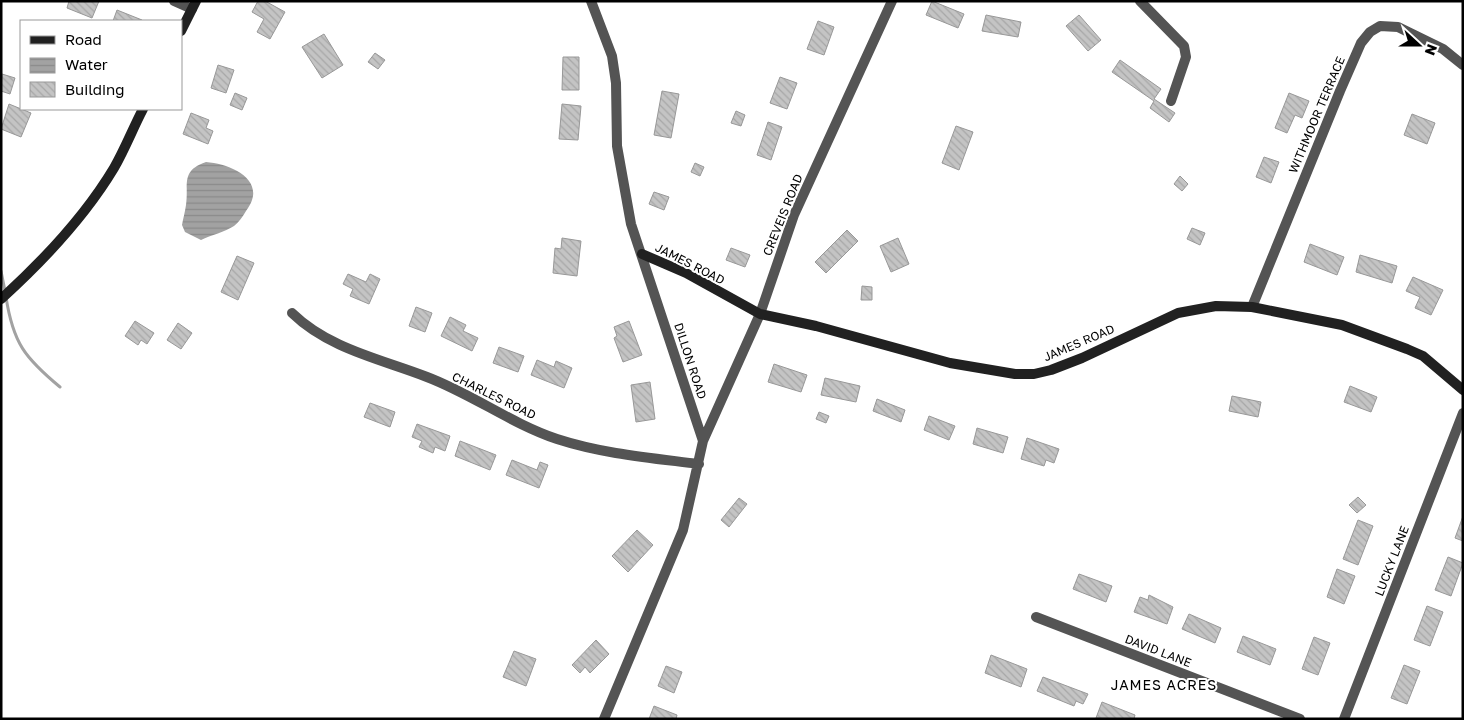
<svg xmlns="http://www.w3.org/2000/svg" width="1464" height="720" font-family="'Golos Text',sans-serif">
<defs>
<pattern id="water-rules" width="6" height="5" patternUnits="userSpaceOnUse" patternTransform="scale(1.25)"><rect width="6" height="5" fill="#a2a2a2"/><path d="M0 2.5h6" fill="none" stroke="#8a8a8a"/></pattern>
<pattern id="building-back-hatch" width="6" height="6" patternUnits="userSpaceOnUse" patternTransform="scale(1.25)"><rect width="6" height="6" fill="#c4c4c4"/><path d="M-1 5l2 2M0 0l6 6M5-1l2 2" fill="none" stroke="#a7a7a7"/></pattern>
</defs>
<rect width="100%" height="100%" fill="#fff"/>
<path fill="url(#water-rules)" d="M206 162C232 164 269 181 246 211 243 216 239 222 234 226 225 232 211 235 201 240L185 232 182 225C183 219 185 212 186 205 189 184 180 171 206 162Z"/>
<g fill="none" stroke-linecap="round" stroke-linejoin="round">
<path stroke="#a2a2a2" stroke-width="3" d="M1 271 5 291
M6 297C13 343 25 358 60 387"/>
</g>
<path fill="url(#building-back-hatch)" stroke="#989898" d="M69 1H99L92 18 67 8Z
M258 1H265L285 12 270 39 257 32 264 19 252 12Z
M932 1 964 14 958 28 926 15Z
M117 10 142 20V21H113Z
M986 15 1021 22 1018 37 982 31Z
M1079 15 1101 40 1088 51 1066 26Z
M818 21 834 27 824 55 807 49Z
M324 34 343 65 322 78 302 47Z
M375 53 385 60 378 69 368 62Z
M563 57H579V90H562Z
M1120 60 1161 89 1154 99 1175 113 1169 122 1150 108 1154 101 1112 72Z
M218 65 234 70 226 93 211 88Z
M2 74 15 78 10 94 1 91Z
M780 77 797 83 787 109 770 103Z
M662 91 679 94 671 138 654 135Z
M235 93 247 98 242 110 230 105Z
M1289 93 1309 101 1302 118 1295 115 1287 133 1275 128Z
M9 104 31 113 21 137 1 129Z
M562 104 581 106 578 140 559 139Z
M736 111 745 115 741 126 731 123Z
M191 113 209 120 206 128 213 131 208 144 183 134Z
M1412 114 1435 123 1427 144 1404 135Z
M768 122 782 127 771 160 757 155Z
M956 126 973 132 959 170 942 163Z
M1264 157 1279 162 1271 183 1256 177Z
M695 163 704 167 700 176 691 172Z
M1180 176 1188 184 1182 191 1174 184Z
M654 192 669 197 664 210 649 204Z
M1192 228 1205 233 1200 245 1187 239Z
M847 230 858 241 826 273 815 262Z
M562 238 581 241 577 276 553 273 555 248 561 249Z
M898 238 909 264 891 272 880 246Z
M1310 244 1344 257 1337 275 1304 262Z
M731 248 750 255 745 267 726 260Z
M1360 255 1397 266 1392 283 1356 272Z
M237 256 254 263 238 300 221 292Z
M348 274 366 282 370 274 380 279 369 304 350 296 353 289 343 284Z
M1413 277 1443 290 1431 315 1415 308 1420 297 1406 291Z
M862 286 872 287V300H861Z
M416 307 432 313 425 332 409 326Z
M450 317 466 325 463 331 478 338 472 351 441 336Z
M135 321 154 333 147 344 141 340 138 345 125 336Z
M629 321 642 355 623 362 614 338 617 336 614 327Z
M178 323 192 333 181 349 167 340Z
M499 347 524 356 518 372 493 363Z
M537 360 554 367 556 361 572 368 564 388 531 375Z
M774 364 807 375 801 392 768 382Z
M825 378 860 386 856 402 821 395Z
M650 382 655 419 636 422 631 385Z
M1350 386 1377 397 1371 412 1344 402Z
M1232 396 1261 402 1258 417 1229 411Z
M877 399 905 410 901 422 873 411Z
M370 403 395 412 390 427 364 417Z
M819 412 829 416 826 423 816 419Z
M929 416 955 426 949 440 924 430Z
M417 424 450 436 445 451 435 447 433 453 419 447 422 441 412 437Z
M977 428 1008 437 1003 453 973 444Z
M1027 438 1059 449 1054 463 1046 460 1044 466 1021 459Z
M460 441 496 455 490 470 455 456Z
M512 460 537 470 540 462 548 465 539 488 506 475Z
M1358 497 1366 505 1357 513 1349 505Z
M739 498 747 504 729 527 721 520Z
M1463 516V541L1455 538Z
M1358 520 1373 526 1358 565 1343 559Z
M637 530 653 545 628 572 612 556Z
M1448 557 1463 563 1451 596 1435 590Z
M1337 569 1355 576 1344 604 1327 597Z
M1079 574 1112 586 1106 602 1073 589Z
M1149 595 1173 607 1167 624 1134 612 1140 597 1148 600Z
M1427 606 1443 612 1430 646 1414 640Z
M1189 614 1221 628 1215 643 1182 629Z
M1243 636 1276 649 1270 665 1237 652Z
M1314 637 1330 643 1318 675 1302 669Z
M596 640 609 654 590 673 585 667 580 673 572 665Z
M514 651 536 659 526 686 503 677Z
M991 655 1027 669 1021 687 985 673Z
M1404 665 1420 671 1407 704 1391 698Z
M666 666 682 672 674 693 658 686Z
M1043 677 1088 694 1083 704 1076 701 1074 706 1037 691Z
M1102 702 1135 715 1134 719 1096 718Z
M654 706 677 715 676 719H649Z"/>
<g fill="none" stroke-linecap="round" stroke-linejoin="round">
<path stroke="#545454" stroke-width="10" d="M174 1 192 9
M591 1 612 56 616 83 617 146 631 224 703 441 683 530 604 719
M1140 1 1184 46 1186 57 1171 101
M1252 307 1340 91 1361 43 1370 32 1380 26 1398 27 1443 49 1463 65
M292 313C329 349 381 359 427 377 472 394 512 424 557 439 603 454 652 458 699 464
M703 441 760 314 794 215 892 1
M1036 617 1300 719
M1344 719 1463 413"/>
<path stroke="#212121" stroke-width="10" d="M181 31 196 1
M642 254 686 273 760 314 816 326 950 363 1015 374H1034L1051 370 1082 358 1178 313 1216 306 1252 307 1342 325 1407 349 1423 356 1463 390
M1 299C44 260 84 218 114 168 125 149 133 128 143 109"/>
</g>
<g text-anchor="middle" stroke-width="4" stroke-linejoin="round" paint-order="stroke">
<g font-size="12" fill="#000" stroke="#fff">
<text transform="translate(1317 115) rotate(-67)" y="4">WITHMOOR TERRACE</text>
<text transform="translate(783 215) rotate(-68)" y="4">CREVEIS ROAD</text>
<text transform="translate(690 264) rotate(27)" y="4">JAMES ROAD</text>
<text transform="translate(1079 343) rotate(-23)" y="4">JAMES ROAD</text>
<text transform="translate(690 361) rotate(72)" y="4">DILLON ROAD</text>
<text transform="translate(494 396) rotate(26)" y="4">CHARLES ROAD</text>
<text transform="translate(1392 561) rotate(-69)" y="4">LUCKY LANE</text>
<text transform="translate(1158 651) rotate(21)" y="4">DAVID LANE</text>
</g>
<g font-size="14" letter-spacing="1" fill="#000" stroke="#fff">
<text x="1164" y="690">JAMES ACRES</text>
</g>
</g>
<rect width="1464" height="720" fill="none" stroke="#000000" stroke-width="5"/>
<rect x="20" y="20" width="162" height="90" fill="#ffffff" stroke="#999999"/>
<rect x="30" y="36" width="25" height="8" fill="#212121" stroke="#999999"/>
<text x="65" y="45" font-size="15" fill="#000000">Road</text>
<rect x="30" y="58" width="25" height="15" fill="url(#water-rules)" stroke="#999999"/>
<text x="65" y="70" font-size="15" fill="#000000">Water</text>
<rect x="30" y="82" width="25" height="15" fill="url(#building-back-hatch)" stroke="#999999"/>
<text x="65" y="95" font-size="15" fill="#000000">Building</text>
<g transform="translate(1419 45) rotate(111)" stroke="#ffffff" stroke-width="4" paint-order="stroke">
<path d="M0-4L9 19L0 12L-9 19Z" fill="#000000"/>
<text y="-8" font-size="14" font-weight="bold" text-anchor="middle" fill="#000000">N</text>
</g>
</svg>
